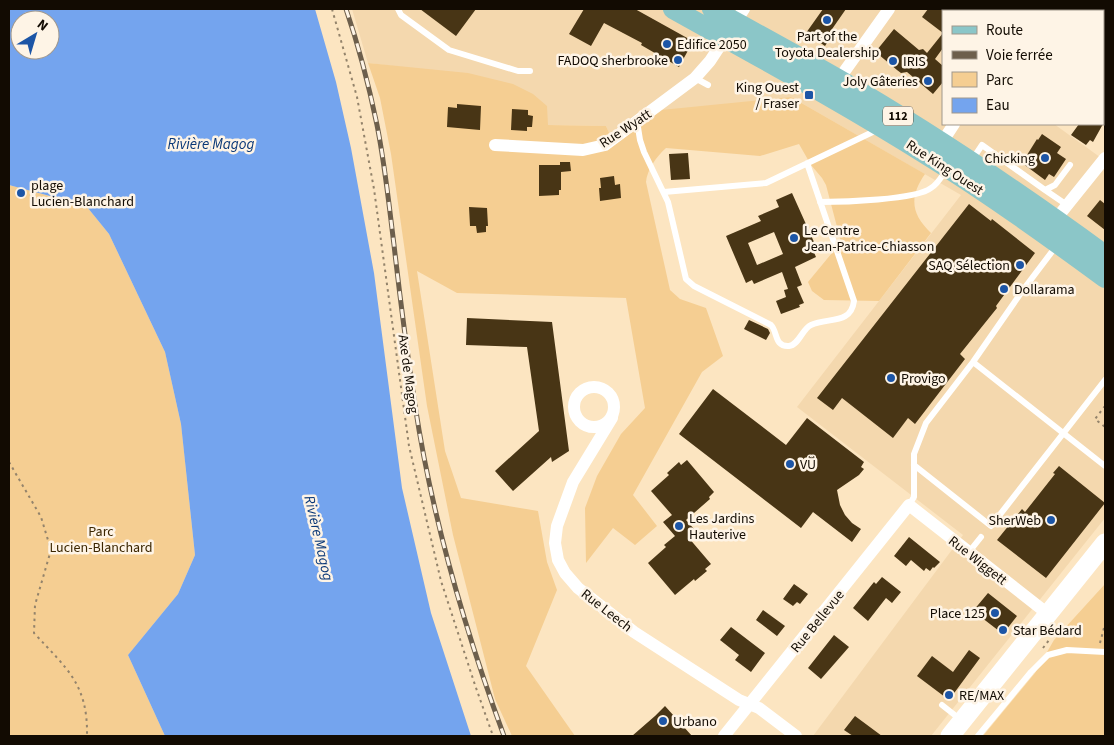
<svg xmlns="http://www.w3.org/2000/svg" width="1114" height="745" font-family="'Source Sans 3',sans-serif">
<rect width="100%" height="100%" fill="#fce5c1"/>
<path fill="#f4d8ae" d="M352 9H960L959 11H943V33L939 38 943 41V124H1054L1104 160 1105 158V518L931 736H813L963 535 797 407 961 195 791 97 612 139 606 126 548 125 409 68 368 63Z"/>
<path fill="#f5ce92" d="M368 63 468 73 513 84 533 94 547 106 548 125 606 126 612 139 651 111 791 97 925 174C909 197 911 214 931 233L879 301 824 300 812 291 808 282 841 242 826 185 822 178 811 165 799 144 760 156 666 148C656 157 647 170 646 182L670 290 680 299 706 308 723 356 702 372 633 495 657 526 635 545 613 528 586 563 585 508 597 476 621 434 645 408 626 298 457 293 417 271 445 451 461 498 538 511 547 562 557 590 526 666 575 736H512L495 699 453 535 427 406 391 154 380 98Z
M9 185 61 199 83 202 109 234 165 352 181 424 195 555 178 594 128 655 165 736H9Z
M1105 584V736H983L1035 673 1054 640Z"/>
<path fill="#74a4ee" fill-rule="evenodd" d="M9 9H315L336 82 351 148 374 273 402 488 431 613 471 736H165L128 655 178 594 195 555 181 424 165 352 109 234 83 202 61 199 9 185ZM20 20H50V50H20Z"/>
<path fill="#483515" fill-rule="evenodd" d="M420 9H476L456 36Z
M584 9H635L689 39 691 45 679 67 641 45 642 43 604 23 591 46 569 34Z
M823 9H846L830 32 833 34 825 46 806 33Z
M928 9H943V48L935 59 943 66V82L933 94 907 72 901 73 897 70 878 54 877 50 894 29 919 50 923 49 927 53 943 33 922 17Z
M457 104 481 106 480 130 447 127 448 107 457 108Z
M512 109 528 110V115L533 116 532 127H527V131L511 130Z
M1079 124H1103L1093 142 1090 140 1086 145 1071 135Z
M1042 134 1061 147 1057 153 1066 159 1054 177 1049 174 1045 180 1022 163 1037 139 1038 140Z
M688 153 690 179 671 180 669 154Z
M560 162H570L571 171 561 172V190H559V195L539 196V165H560Z
M614 176 615 185 620 184 621 198 600 201 599 188H601L600 178Z
M792 193 814 242 810 243 816 257 795 267 802 285 797 287 804 303 799 305 800 307 781 314 776 301 786 297 784 290 788 289 782 272 754 284 752 280 746 283 726 236 761 221 758 216 779 207 776 200ZM774 232 783 254 757 265 748 243Z
M1100 200 1105 204V230L1087 216Z
M969 204 991 221 992 219 1035 253 996 306 997 308 960 354 965 359 915 424 908 418 893 438 842 398 833 410 817 398Z
M469 207 487 208 488 226H486V232L477 233 476 226H470Z
M467 318 552 322 569 451 552 462 551 457 513 491 495 471 539 431 527 347 466 345Z
M749 320 768 329 770 333 766 340 744 329Z
M713 389 786 445 807 418 864 462 861 467 864 469 859 475 837 490 840 505 845 515 852 523 861 529 852 542 813 512 801 528 679 434Z
M687 460 714 492 709 497 710 499 686 520 701 537H688L711 564 705 569 707 571 695 581 694 579 675 595 648 563 666 547 664 545 675 536 663 522 672 515 651 491 669 475 667 473 679 462 681 465Z
M1059 466 1105 503 1046 578 997 540 1022 509 1025 512 1055 474 1053 473Z
M909 537 940 562 934 568 933 567 930 571 926 568 924 571 911 560 906 566 894 556Z
M882 577 901 592 892 603 886 598 868 621 853 608 874 582 876 584Z
M794 584 808 594 800 604 797 602 793 606 783 599Z
M988 593 1017 616 1003 634 973 611Z
M763 610 785 626 777 636 756 620Z
M731 627 765 653 751 672 735 660 739 655 720 640Z
M834 635 849 647 821 679 808 668Z
M969 650 980 658 949 700 917 676 932 656 953 672Z
M665 706 692 736H632L655 716Z
M855 716 882 736H853L844 730Z"/>
<g fill="none" stroke-linecap="round" stroke-linejoin="round">
<path stroke="#93836b" stroke-width="2" stroke-dasharray="2.5 4" stroke-linecap="butt" d="M332 9 357 97 374 189 409 446 441 581 475 685 493 736
M1105 406 1095 419 1105 427
M9 462 41 517 51 550 35 605 34 633C67 669 88 684 87 736
M1100 643 1105 624
M1043 648 1049 640 1047 639"/>
<path stroke="#fff" stroke-width="6" d="M398 9 401 15 449 50 518 71H530
M695 78 708 85
M637 121 640 140 644 152 668 202 686 279 694 286 771 325C778 332 774 347 789 346 799 345 802 329 811 325 828 317 851 325 854 301L807 163
M972 160 982 145 1045 190 1055 185 1070 165
M1045 190 1067 205
M664 192 766 183 879 129
M820 202C841 202 916 200 931 188 938 184 942 176 946 170
M973 362 1105 466
M914 465 991 526 1105 380
M909 505 914 497V454L926 423 973 362 1023 290 1057 245
M969 552 981 537
M942 705 961 720
M978 736 1031 672 1048 655 1067 650 1105 652"/>
<path stroke="#fff" stroke-width="12" d="M1036 11 1038 9
M839 79 889 9
M495 145 583 150 605 145 695 78 710 61 744 9
M939 147 954 124
M1052 224 1105 158
M574 407a20 20 0 1 1 40 0a20 20 0 1 1-40 0Z
M612 418 573 482 557 526 555 543 558 560 565 573 578 588 634 632 739 700 759 708 796 736
M724 736 909 505 1048 614"/>
<path stroke="#fff" stroke-width="19" d="M950 736 1105 543"/>
<path stroke="#8bc6c8" stroke-width="20" d="M673 9C759 57 846 104 930 157 990 194 1048 236 1105 278
M712 9C754 32 796 55 838 79 930 132 1020 193 1105 255"/>
<defs>
<path id="rail" d="M346 9C359 47 369 86 377 125 385 165 389 205 394 245 400 298 407 352 415 405 432 518 465 630 504 736"/>
</defs>
<use href="#rail" stroke="#6d5f4c" stroke-width="5"/>
<use href="#rail" stroke="#fef4e6" stroke-width="3" stroke-dasharray="9" stroke-linecap="butt"/>
</g>
<g fill="#1c55a6" stroke="#fef4e6" stroke-width="2">
<circle cx="827" cy="20" r="5"/>
<circle cx="667" cy="44" r="5"/>
<circle cx="678" cy="60" r="5"/>
<circle cx="893" cy="61" r="5"/>
<circle cx="928" cy="81" r="5"/>
<rect x="804" y="90" width="10" height="10" rx="2.5"/>
<circle cx="1045" cy="158" r="5"/>
<circle cx="21" cy="193" r="5"/>
<circle cx="794" cy="238" r="5"/>
<circle cx="1020" cy="265" r="5"/>
<circle cx="1004" cy="289" r="5"/>
<circle cx="891" cy="378" r="5"/>
<circle cx="790" cy="464" r="5"/>
<circle cx="1051" cy="520" r="5"/>
<circle cx="679" cy="526" r="5"/>
<circle cx="995" cy="613" r="5"/>
<circle cx="1003" cy="630" r="5"/>
<circle cx="949" cy="695" r="5"/>
<circle cx="663" cy="721" r="5"/>
</g>
<g text-anchor="middle" stroke-width="5" stroke-linejoin="round" paint-order="stroke">
<rect fill="#fef4e6" stroke="#595146" stroke-width="1" x="883" y="106.5" width="30" height="19" rx="4"/>
<g font-size="12" font-weight="bold" fill="#120b02">
<text x="898" y="120">112</text>
</g>
<g font-size="14" fill="#120b02" stroke="#fef4e6" text-anchor="start">
<text x="827" y="41" text-anchor="middle">Part of the<tspan x="827" dy="16">Toyota Dealership</tspan></text>
<text x="677" y="49">Edifice 2050</text>
<text x="668" y="65" text-anchor="end">FADOQ sherbrooke</text>
<text x="903" y="66">IRIS</text>
<text x="918" y="86" text-anchor="end">Joly Gâteries</text>
<text x="799" y="92" text-anchor="end">King Ouest<tspan x="799" dy="16">/ Fraser</tspan></text>
<text x="1035" y="163" text-anchor="end">Chicking</text>
<text x="31" y="190">plage<tspan x="31" dy="16">Lucien-Blanchard</tspan></text>
<text x="804" y="235">Le Centre<tspan x="804" dy="16">Jean-Patrice-Chiasson</tspan></text>
<text x="1010" y="270" text-anchor="end">SAQ Sélection</text>
<text x="1014" y="294">Dollarama</text>
<text x="901" y="383">Provigo</text>
<text x="800" y="469">VÜ</text>
<text x="689" y="523">Les Jardins<tspan x="689" dy="16">Hauterive</tspan></text>
<text x="1041" y="525" text-anchor="end">SherWeb</text>
<text x="985" y="618" text-anchor="end">Place 125</text>
<text x="1013" y="635">Star Bédard</text>
<text x="959" y="700">RE/MAX</text>
<text x="673" y="726">Urbano</text>
</g>
<g font-size="14" fill="#120b02" stroke="#fef4e6">
<text transform="translate(625 128) rotate(-33)" y="5">Rue Wyatt</text>
<text transform="translate(945 167) rotate(33)" y="5">Rue King Ouest</text>
<text transform="translate(409 374) rotate(82)" y="5">Axe de Magog</text>
<text transform="translate(978 560) rotate(38)" y="5">Rue Wiggett</text>
<text transform="translate(607 610) rotate(38)" y="5">Rue Leech</text>
<text transform="translate(817 621) rotate(-51)" y="5">Rue Bellevue</text>
</g>
<g font-size="14" fill="#3b2600" stroke="#fef4e6">
<text x="101" y="536">Parc<tspan x="101" dy="16">Lucien-Blanchard</tspan></text>
</g>
<g font-size="15" font-style="italic" fill="#093777" stroke="#fef4e6">
<text x="211" y="149">Rivière Magog</text>
<text transform="translate(319 538) rotate(77)" y="5">Rivière Magog</text>
</g>
</g>
<rect width="1114" height="745" fill="none" stroke="#120b02" stroke-width="20"/>
<rect x="942" y="10" width="162" height="115" fill="#fef4e6" stroke="#a0978b"/>
<rect x="952" y="26" width="25" height="8" fill="#8bc6c8" stroke="#a0978b"/>
<text x="986" y="35" font-size="15" fill="#120b02">Route</text>
<rect x="952" y="51" width="25" height="8" fill="#6d5f4c" stroke="#a0978b"/>
<text x="986" y="60" font-size="15" fill="#120b02">Voie ferrée</text>
<rect x="952" y="72" width="25" height="15" fill="#f5ce92" stroke="#a0978b"/>
<text x="986" y="85" font-size="15" fill="#120b02">Parc</text>
<rect x="952" y="98" width="25" height="15" fill="#74a4ee" stroke="#a0978b"/>
<text x="986" y="110" font-size="15" fill="#120b02">Eau</text>
<g transform="translate(35 35) rotate(38)"><circle r="24" fill="#fef4e6" stroke="#a0978b"/>
<path d="M0-4L9 19L0 12L-9 19Z" fill="#1c55a6"/>
<text y="-8" font-size="14" font-weight="bold" text-anchor="middle" fill="#120b02">N</text>
</g>
</svg>
